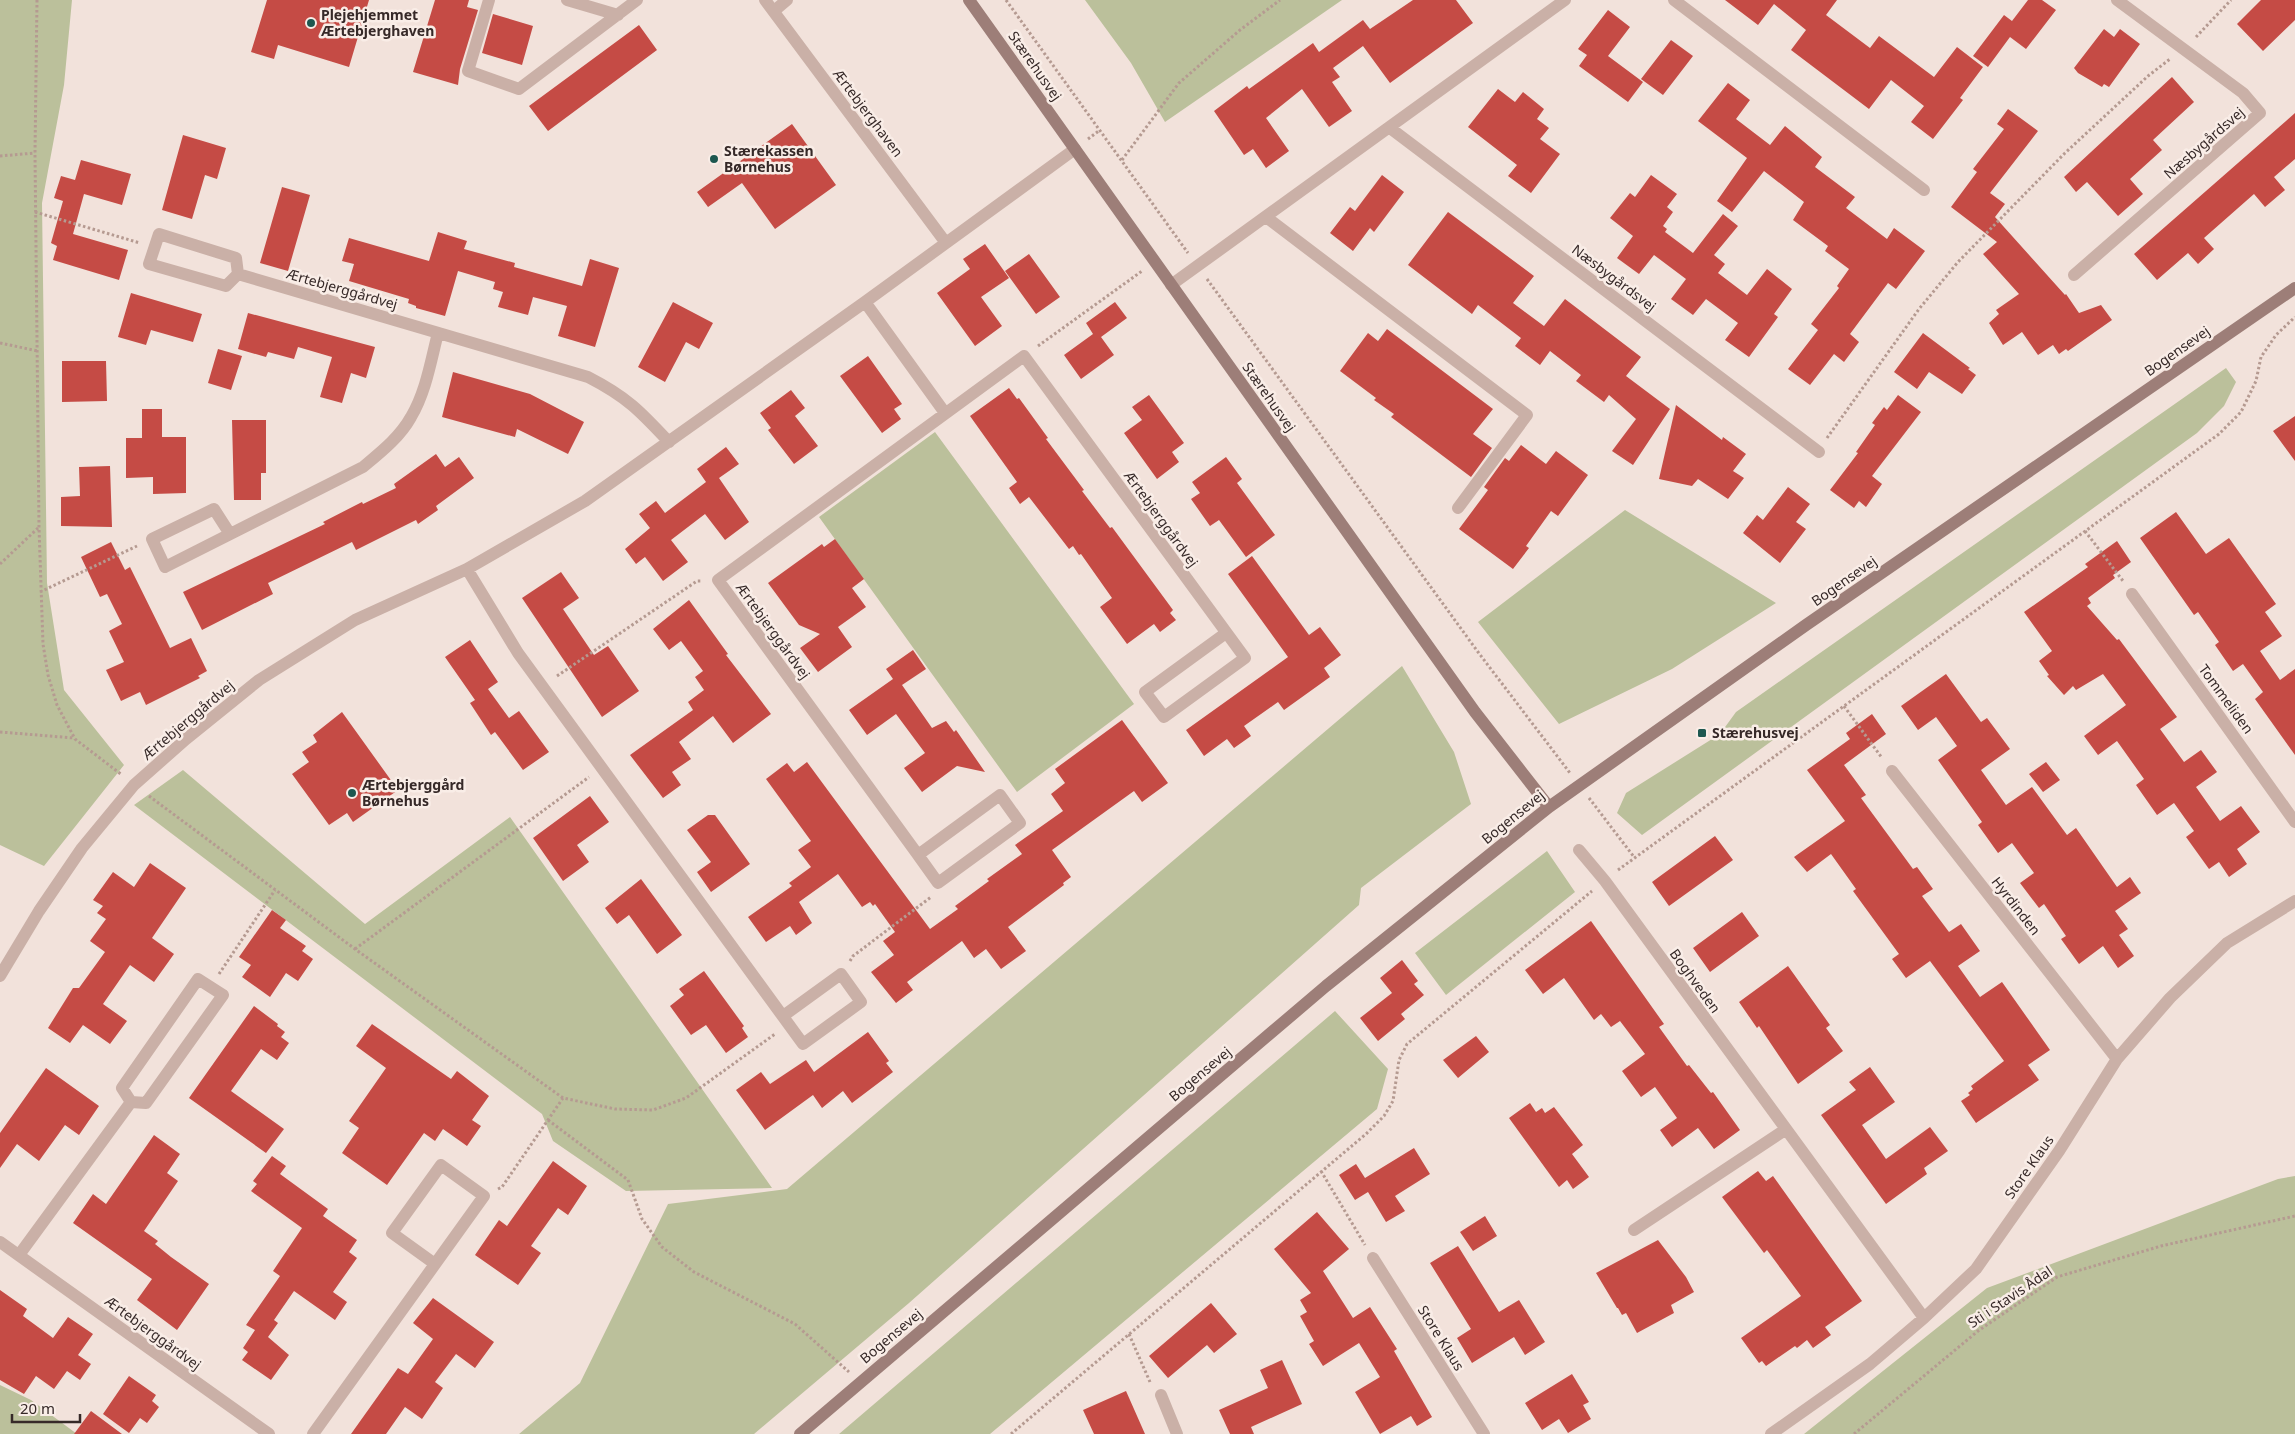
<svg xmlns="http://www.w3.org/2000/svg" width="2295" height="1434" font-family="'Noto Sans',sans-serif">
<rect width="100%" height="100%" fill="#f2e2db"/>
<path fill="#bbc09b" d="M0 0H72L64 85 42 203 47 583 64 690 124 765 44 866 0 845Z
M1085 0H1342L1165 122 1131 63Z
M2226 368 2236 382 2224 406 2197 433 1642 835 1617 813 1626 793 1720 734 1736 712Z
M935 432 1134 704 1017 792 819 517Z
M1625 510 1776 603 1672 669 1559 724 1478 622Z
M1402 666 1454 752 1471 804 1361 888 1359 905 909 1303 754 1434H519L580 1383 668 1204 787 1189Z
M183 770 365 924 510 817 772 1188 626 1191 553 1141 542 1114 134 805Z
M1547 851 1575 892 1446 995 1415 953Z
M1335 1011 1388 1069 1377 1109 990 1434H839Z
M2295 1176V1434H1804L1987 1288 2278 1179Z
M0 1385 31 1400 77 1434H0Z"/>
<path fill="#c54b45" d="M267 0H369L349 67 278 45 274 59 251 52Z
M435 0H469L467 7 478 10 460 69 458 85 413 72Z
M1413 0H1456L1473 23 1390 83 1363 46 1333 68 1340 77 1332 82 1352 111 1329 127 1302 89 1266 118 1289 151 1266 168 1253 149 1244 155 1214 111 1247 86 1249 89 1313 43 1319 52 1363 20 1370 29Z
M1725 0H1837L1826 15 1870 48 1879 36 1934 77 1957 47 1983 67 1960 98 1963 100 1933 139 1911 122 1924 106 1891 80 1869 109 1791 50 1806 30 1774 4 1758 25Z
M2028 0H2042L2056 10 2026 49 2010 37 1988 67 1973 56 2004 15 2012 21Z
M2261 0H2295V20L2263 51 2237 24Z
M1608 10 1630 27 1608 56 1643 82 1628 102 1579 66 1587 55 1578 49Z
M493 14 533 26 522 65 482 53Z
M639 25 657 50 548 131 529 106Z
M2104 29 2114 37 2120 29 2140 44 2109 87 2104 84 2102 87 2078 73 2074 68Z
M1671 40 1693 56 1663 95 1641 79Z
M2172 77 2194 102 2153 140 2162 150 2130 179 2143 194 2118 216 2087 182 2076 192 2064 177Z
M1728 83 1750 100 1736 119 1770 145 1785 126 1822 157 1815 167 1855 197 1846 208 1887 239 1894 228 1925 251 1896 289 1888 283 1850 334 1859 342 1844 362 1834 354 1810 385 1788 369 1818 330 1811 324 1839 288 1837 286 1849 269 1825 251 1828 246 1793 220 1804 202 1764 171 1732 212 1717 201 1747 158 1698 121Z
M1498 89 1515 102 1523 92 1544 109 1537 119 1549 128 1540 139 1560 154 1531 193 1508 176 1517 165 1468 127Z
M2008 109 2038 131 1990 193 2005 204 1995 217 2065 295 2066 294 2079 313 2101 305 2112 320 2068 351 2066 349 2059 354 2053 345 2038 355 2022 332 2003 345 1989 323 1999 314 1996 310 2019 294 1983 254 1997 242 1951 207 1977 172 1973 169 2004 129 1997 124Z
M2295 113V159L2274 177 2285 190 2265 207 2254 194 2204 238 2214 249 2198 264 2188 253 2157 280 2134 254Z
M792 124 836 185 775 229 742 183 708 207 697 192Z
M183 135 226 148 217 179 205 175 192 219 162 210Z
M81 160 131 174 122 205 84 194 73 234 128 250 119 280 53 260 57 246 51 243 63 201 54 198 61 176 75 180Z
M1382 175 1404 192 1374 232 1370 228 1353 251 1330 233 1350 207 1355 211Z
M1651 175 1677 194 1667 207 1673 212 1663 226 1667 229 1665 232 1693 253 1723 214 1738 226 1714 255 1725 264 1718 273 1747 295 1767 269 1792 289 1774 314 1778 317 1749 357 1725 340 1738 323 1706 299 1693 315 1671 299 1686 279 1654 255 1639 274 1617 258 1633 236 1610 218 1630 193 1635 197Z
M282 187 310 195 288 271 260 263Z
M1448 212 1534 276 1513 303 1544 326 1565 299 1641 357 1626 376 1670 409 1633 465 1612 451 1636 419 1609 395 1604 402 1576 381 1581 375 1550 351 1540 365 1515 346 1521 338 1478 305 1472 314 1408 265Z
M438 232 467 241 464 249 515 263 514 267 582 286 590 259 619 268 595 347 558 336 567 306 533 297 528 315 498 307 503 292 493 289 495 282 458 271 445 316 416 308V306L408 303 409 299 349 281 354 264 342 261 349 238 429 261Z
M985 244 1009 278 981 297 1002 326 975 346 937 293 970 269 963 259Z
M1029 254 1060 297 1036 314 1005 271Z
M131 293 202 314 193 342 151 330 146 345 118 337Z
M673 302 713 323 699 349 686 342 665 382 638 367Z
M1115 302 1127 318 1101 337 1114 355 1081 379 1064 355 1093 334 1086 323Z
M248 313 375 347 366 378 351 373 342 403 320 397 332 357 298 347 294 359 268 352 266 357 238 349Z
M1387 329 1493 409 1473 434 1492 448 1471 477 1391 417 1394 414 1374 400 1376 398 1340 371 1368 333 1378 341Z
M1923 333 1970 368 1968 369 1976 375 1962 394 1929 372 1917 389 1894 372Z
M218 349 242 356 231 390 208 383Z
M868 356 902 404 894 409 901 419 882 433 840 376Z
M62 361H106L107 401 62 402Z
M453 372 530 394 584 422 568 454 517 429 515 437 442 417Z
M1009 388 1017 399 1019 398 1048 438 1046 439 1084 490 1082 491 1110 528 1112 527 1173 610 1170 613 1176 620 1160 632 1154 624 1127 644 1100 607 1112 598 1081 554 1079 555 1073 546 1069 549 1029 497 1020 504 1009 488 1017 482 970 416Z
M791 390 805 408 795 416 818 446 794 464 768 430 771 428 760 413Z
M1149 395 1184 443 1172 452 1179 462 1157 479 1124 433 1142 420 1132 407Z
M1898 395 1921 412 1872 476 1882 484 1866 507 1859 501 1854 508 1830 490 1858 453 1856 452 1875 425 1872 423 1884 407 1887 410Z
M1676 405 1722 440 1723 437 1746 454 1733 471 1744 478 1728 499 1698 479 1692 486 1659 479Z
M142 409H162V437H186V493L153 494V477L126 478V438H142Z
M2295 416V461L2273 431Z
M232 420H266V473H261V500H234Z
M1521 445 1546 464 1556 451 1588 475 1558 516 1551 511 1526 546 1529 548 1513 569 1459 529 1488 490 1484 487 1505 458 1509 461Z
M726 447 739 464 719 478 749 522 725 540 705 514 671 540 688 562 663 581 645 557 636 564 625 549 650 528 639 514 656 501 665 513 706 482 697 469Z
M436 454 445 467 459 457 474 478 436 506 438 510 418 524 416 520 356 550 352 542 268 583 273 594 202 630 183 592 325 524 323 522 362 502 363 504 396 488 394 484Z
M1226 457 1242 479 1237 483 1275 535 1246 557 1219 520 1210 526 1191 499 1200 493 1192 482Z
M110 466 112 527 61 526V497L80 496 79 467Z
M1788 487 1810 504 1796 522 1806 529 1780 563 1743 533 1757 515 1763 520Z
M2176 512 2206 554 2229 538 2276 604 2265 612 2282 636 2260 651 2280 680 2295 669V755L2255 699 2263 692 2243 664 2233 671 2215 645 2219 642 2198 612 2194 615 2140 538Z
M835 539 864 579 852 588 866 607 838 627 852 647 818 672 800 648 820 634 799 625 768 583 822 544 824 547Z
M2117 541 2131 562 2113 575 2115 578 2088 598 2091 603 2087 606 2117 640 2119 639 2177 717 2160 729 2184 762 2201 750 2217 772 2196 787 2220 821 2241 806 2260 832 2237 849 2247 864 2229 877 2219 862 2209 869 2186 837 2194 831 2174 803 2157 815 2136 785 2144 779 2117 741 2098 755 2084 736 2126 705 2103 674 2076 690 2073 686 2064 695 2047 676 2049 675 2039 661 2052 651 2024 612 2088 567 2085 564Z
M111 542 125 570 130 567 170 648 191 638 207 671 198 676 200 678 146 705 140 692 121 701 106 670 124 662 109 631 122 624 107 594 100 597 81 557Z
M1252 556 1309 635 1320 627 1341 655 1324 668 1330 677 1284 710 1278 702 1244 726 1251 736 1234 748 1227 739 1204 756 1186 730 1288 657 1228 574Z
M561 572 579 598 563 609 594 655 608 646 639 691 602 717 522 598Z
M689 600 728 654 726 655 771 714 733 743 713 716 679 742 691 759 672 772 681 785 663 798 630 755 693 710 688 702 704 690 695 677 703 671 681 641 669 650 653 629Z
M470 640 498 682 488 689 509 718 519 711 549 752 523 770 495 732 491 735 470 703 475 700 445 657Z
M913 650 926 669 902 685 932 728 946 721 954 732 956 730 985 772 957 766 922 792 904 768 925 753 896 714 867 735 849 710 893 679 886 669Z
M1946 674 1981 722 1987 718 2010 749 1981 770 2006 805 2032 787 2067 835 2076 828 2117 887 2130 877 2141 893 2115 911 2128 929 2119 935 2134 956 2118 968 2103 946 2079 964 2061 939 2066 936 2044 904 2039 908 2020 883 2034 873 2012 843 1998 853 1978 825 1982 822 1938 760 1957 746 1936 717 1918 730 1901 706Z
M342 712 398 790 353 822 347 813 329 825 292 774 309 762 302 752 317 742 313 735Z
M1872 714 1886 734 1844 765 1866 795 1861 798 1913 869 1917 867 1933 889 1922 896 1949 932 1961 924 1980 951 1958 966 1980 997 2002 982 2050 1050 2028 1065 2039 1080 1976 1123 1961 1101 1970 1095 1968 1093 1973 1089 1971 1086 2004 1061 1930 961 1906 978 1892 959 1899 954 1853 891 1856 889 1831 854 1807 872 1794 857 1845 821 1807 770 1850 739 1846 733Z
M1122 720 1168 783 1142 802 1134 791 1052 850 1071 877 1063 883 1064 885 1008 927 1026 951 1001 969 986 949 974 958 962 941 907 982 913 990 896 1003 871 972 894 955 883 941 895 932 875 904 873 906 870 902 862 907 838 874 799 902 812 923 796 935 790 926 766 942 748 917 792 886 789 883 811 867 798 850 811 841 766 779 787 763 794 772 807 762 930 929 958 909 955 906 989 881 987 879 1022 854 1015 845 1063 811 1051 794 1065 783 1055 769Z
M2046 762 2060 780 2043 792 2029 774Z
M590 796 609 822 577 845 589 862 563 881 533 838Z
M708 815H715L750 864 711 892 697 872 711 862 687 830Z
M1715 836 1733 860 1669 906 1652 882Z
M150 863 186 888 152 938 174 954 154 982 130 965 103 1004 127 1021 110 1044 83 1025 70 1043 48 1028 73 988H79L105 952 90 941 106 919 97 913 103 906 93 900 113 872 134 887Z
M641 879 682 935 657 954 629 915 617 924 605 908Z
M272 910 286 920 280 928 306 946 302 951 313 959 298 981 286 973 270 997 242 977 251 965 239 957Z
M1742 912 1759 936 1710 972 1693 948Z
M1591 921 1664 1024 1659 1027 1687 1066 1689 1065 1711 1093 1713 1092 1740 1130 1714 1149 1698 1128 1672 1147 1660 1130 1677 1118 1655 1087 1641 1097 1622 1071 1645 1054 1620 1021 1611 1027 1601 1014 1594 1020 1564 978 1543 994 1525 970Z
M1402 960 1418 981 1414 984 1424 995 1401 1014 1405 1019 1378 1041 1360 1018 1392 993 1380 978Z
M1788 966 1830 1025 1826 1028 1843 1051 1798 1084 1759 1026 1757 1028 1739 1002Z
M704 971 744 1026 742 1028 748 1037 726 1053 706 1025 691 1035 670 1006 684 995 679 989Z
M254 1006 278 1024 277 1026 285 1032 281 1037 289 1043 277 1060 261 1049 231 1091 284 1129 266 1153 189 1098Z
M372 1024 451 1079 457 1071 489 1096 472 1120 481 1126 467 1146 443 1129 435 1141 424 1133 387 1185 342 1153 359 1128 349 1121 386 1068 356 1046Z
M868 1032 889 1061 886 1063 893 1072 852 1103 843 1091 822 1108 813 1095 765 1130 736 1090 761 1072 770 1084 806 1060 814 1072Z
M1476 1036 1489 1052 1458 1078 1443 1060Z
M1870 1067 1895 1102 1862 1125 1886 1159 1930 1127 1948 1151 1924 1168 1927 1174 1886 1204 1821 1115 1856 1090 1849 1082Z
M46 1068 99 1106 79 1135 65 1125 39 1161 17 1144 0 1168V1133Z
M1530 1103 1536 1112 1542 1108 1545 1113 1554 1107 1583 1145 1572 1154 1589 1177 1573 1189 1567 1180 1559 1187 1509 1118Z
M154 1135 180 1154 167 1173 178 1181 144 1231 158 1241 155 1244 171 1257 209 1284 177 1330 137 1300 152 1279 73 1223 93 1194 106 1204Z
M1414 1148 1430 1174 1395 1196 1405 1211 1386 1222 1368 1192 1355 1200 1339 1175 1356 1164 1365 1178Z
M272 1156 286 1166 280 1174 328 1209 323 1216 357 1240 349 1252 357 1258 333 1292 347 1302 335 1320 294 1291 274 1320 278 1323 268 1337 289 1355 271 1380 242 1360 248 1352 243 1348 255 1330 246 1325 280 1276 273 1271 302 1228 251 1191 257 1184 253 1181Z
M553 1161 587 1186 568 1215 558 1208 531 1246 541 1253 518 1285 475 1255 499 1220 507 1226Z
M1758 1171 1766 1181 1773 1176 1862 1301 1825 1327 1831 1335 1813 1348 1807 1340 1797 1348 1795 1346 1766 1366 1762 1361 1759 1363 1741 1338 1801 1296 1767 1250 1764 1253 1722 1197Z
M1317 1212 1349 1249 1323 1271 1353 1318 1370 1307 1397 1349 1394 1351 1432 1417 1417 1426 1411 1416 1380 1434 1355 1392 1380 1377 1359 1343 1323 1366 1309 1344 1314 1341 1300 1316 1307 1312 1300 1300 1311 1293 1274 1249Z
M1485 1216 1497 1236 1473 1251 1460 1232Z
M1658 1240 1686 1277 1694 1292 1671 1305 1674 1313 1637 1333 1626 1313 1622 1315 1618 1308H1617L1596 1273Z
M1458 1246 1499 1312 1519 1300 1545 1342 1525 1355 1514 1337 1472 1363 1457 1338 1471 1329 1430 1263Z
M0 1290 27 1309 23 1316 53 1338 68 1317 93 1334 78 1355 91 1364 80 1380 67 1371 54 1389 36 1376 24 1394 0 1380Z
M433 1298 494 1342 475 1368 456 1354 435 1382 443 1388 422 1419 405 1407 386 1434H351L398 1368 408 1374 433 1339 413 1323Z
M1211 1303 1237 1334 1214 1353 1207 1345 1168 1378 1149 1356Z
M1282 1360 1302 1404 1251 1427 1254 1434H1230L1219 1410 1268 1388 1260 1370Z
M1572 1374 1589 1402 1583 1405 1591 1419 1568 1433 1559 1419 1542 1430 1525 1403Z
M129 1376 156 1395 152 1401 159 1407 147 1423 140 1418 129 1433 103 1414Z
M1126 1391 1145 1434H1094L1083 1410Z
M91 1411 122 1434H74Z"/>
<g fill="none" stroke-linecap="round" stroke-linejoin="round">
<path stroke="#b59a91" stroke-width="3" stroke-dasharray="2.5 2.5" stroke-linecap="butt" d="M37 0 35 153 39 527 43 644 48 675 57 705 75 739 122 775
M1006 0 1188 253
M2196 37 2231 0
M1088 139 1100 130
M0 156 35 153
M1122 160 1179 83 1240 30 1280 0
M35 212 140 243
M1207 279 1478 652 1570 773
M0 343 38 351
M1038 346 1142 271
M1827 438 1919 309 1958 262 2064 154 2148 76 2170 59
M2085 531 2123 581
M0 564 38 528
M40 592 137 546
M557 676 697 581H701
M1844 706 1882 758
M0 732 74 738
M149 796 355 949 563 1098 615 1109 653 1110 686 1098 775 1034
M1589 798 1634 857
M1618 870 2219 434 2241 412 2256 381 2261 357 2276 335 2295 317
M355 949 589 777
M850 961 853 956 931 897
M219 974 275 890
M548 1120 628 1180 642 1219 662 1247 694 1272 795 1324 849 1372
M1321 1171 1365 1245
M498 1189 502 1187 563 1098
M1129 1334 1150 1382
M1011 1434 1366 1134 1384 1116 1393 1101 1399 1060 1407 1044 1592 891
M1854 1434 1978 1331 2057 1277 2161 1246 2295 1216"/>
<path stroke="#cab0a7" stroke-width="12" d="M489 0 468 71 519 89 637 0
M567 0 618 15
M774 11 787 0"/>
<path stroke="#cab0a7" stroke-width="12" d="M765 0 946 243
M1674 0 1924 190
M1390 128 1819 452
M1266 217 1527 415 1458 508
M238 274 236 258 159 234 149 264 226 286 238 274 588 377C627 397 640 411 669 442
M2074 275 2260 113 2243 93 2117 0
M1171 285 1565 0
M865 302 945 413
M230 534 214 509 152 539 165 567 363 467C381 452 400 437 411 417 426 392 431 360 438 333
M467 569 518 653 803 1044 861 1002 841 974 783 1016
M2132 594 2295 822
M1892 771 2117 1059
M1000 795 1020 823 938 883 918 855Z
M1579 850 1605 881 1924 1318
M918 855 718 580 1024 356 1245 658 1164 717 1145 692 1226 633
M0 976 39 911 82 848 134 785 186 739 259 680 355 620 467 569 585 501 865 302 1075 149
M1634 1230 1785 1130
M0 1242 269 1434
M19 1255 131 1102 146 1103 223 995 198 979 122 1088 131 1102
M1373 1258 1484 1434
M1161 1395 1177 1434
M313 1434 484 1196 441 1165 392 1233 435 1264
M1771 1434 1870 1364 1924 1318 1976 1269 2059 1151 2117 1059 2170 998 2227 943 2295 901"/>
<path stroke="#9d7e78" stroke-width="12" d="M969 0 1475 712 1549 807
M800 1434 1326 986 1549 807 1806 625 2295 288"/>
</g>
<g fill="#1d574f" stroke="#f9ede7" stroke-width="2">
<circle cx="311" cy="23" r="5"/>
<circle cx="714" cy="159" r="5"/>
<rect x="1697" y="728" width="10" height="10" rx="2.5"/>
<circle cx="352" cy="793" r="5"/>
</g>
<g text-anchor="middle" stroke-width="5" stroke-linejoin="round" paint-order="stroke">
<g font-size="14" font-weight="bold" fill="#362928" stroke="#f9ede7" text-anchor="start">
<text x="321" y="20">Plejehjemmet<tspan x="321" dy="16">Ærtebjerghaven</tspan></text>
<text x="724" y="156">Stærekassen<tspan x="724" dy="16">Børnehus</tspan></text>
<text x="1712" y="738">Stærehusvej</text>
<text x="362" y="790">Ærtebjerggård<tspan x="362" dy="16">Børnehus</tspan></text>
</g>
<g font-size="14" fill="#362928" stroke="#f9ede7">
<text transform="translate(1035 66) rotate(55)" y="5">Stærehusvej</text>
<text transform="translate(868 113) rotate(53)" y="5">Ærtebjerghaven</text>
<text transform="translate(2204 143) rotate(-41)" y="5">Næsbygårdsvej</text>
<text transform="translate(1614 278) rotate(37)" y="5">Næsbygårdsvej</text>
<text transform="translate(342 289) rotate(16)" y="5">Ærtebjerggårdvej</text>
<text transform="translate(2177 351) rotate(-35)" y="5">Bogensevej</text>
<text transform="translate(1269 397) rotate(55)" y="5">Stærehusvej</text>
<text transform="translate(1161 519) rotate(54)" y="5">Ærtebjerggårdvej</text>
<text transform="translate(1844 581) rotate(-35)" y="5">Bogensevej</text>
<text transform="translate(773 631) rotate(54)" y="5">Ærtebjerggårdvej</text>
<text transform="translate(2226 699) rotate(54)" y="5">Tommeliden</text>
<text transform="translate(188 720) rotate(-40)" y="5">Ærtebjerggårdvej</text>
<text transform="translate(1513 817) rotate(-39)" y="5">Bogensevej</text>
<text transform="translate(2016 906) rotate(52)" y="5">Hyrdinden</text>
<text transform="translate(1695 981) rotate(54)" y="5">Boghveden</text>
<text transform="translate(1200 1074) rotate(-40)" y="5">Bogensevej</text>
<text transform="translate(2029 1167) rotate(-55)" y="5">Store Klaus</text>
<text transform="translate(2010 1297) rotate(-34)" y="5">Sti i Stavis Ådal</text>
<text transform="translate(153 1333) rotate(36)" y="5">Ærtebjerggårdvej</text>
<text transform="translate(891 1336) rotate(-40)" y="5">Bogensevej</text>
<text transform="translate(1441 1338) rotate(58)" y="5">Store Klaus</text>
</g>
</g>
<path d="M12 1414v8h68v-8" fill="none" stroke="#362928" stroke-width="2.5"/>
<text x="20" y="1414" font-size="15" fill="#362928" stroke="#f9ede7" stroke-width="4" paint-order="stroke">20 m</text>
</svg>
